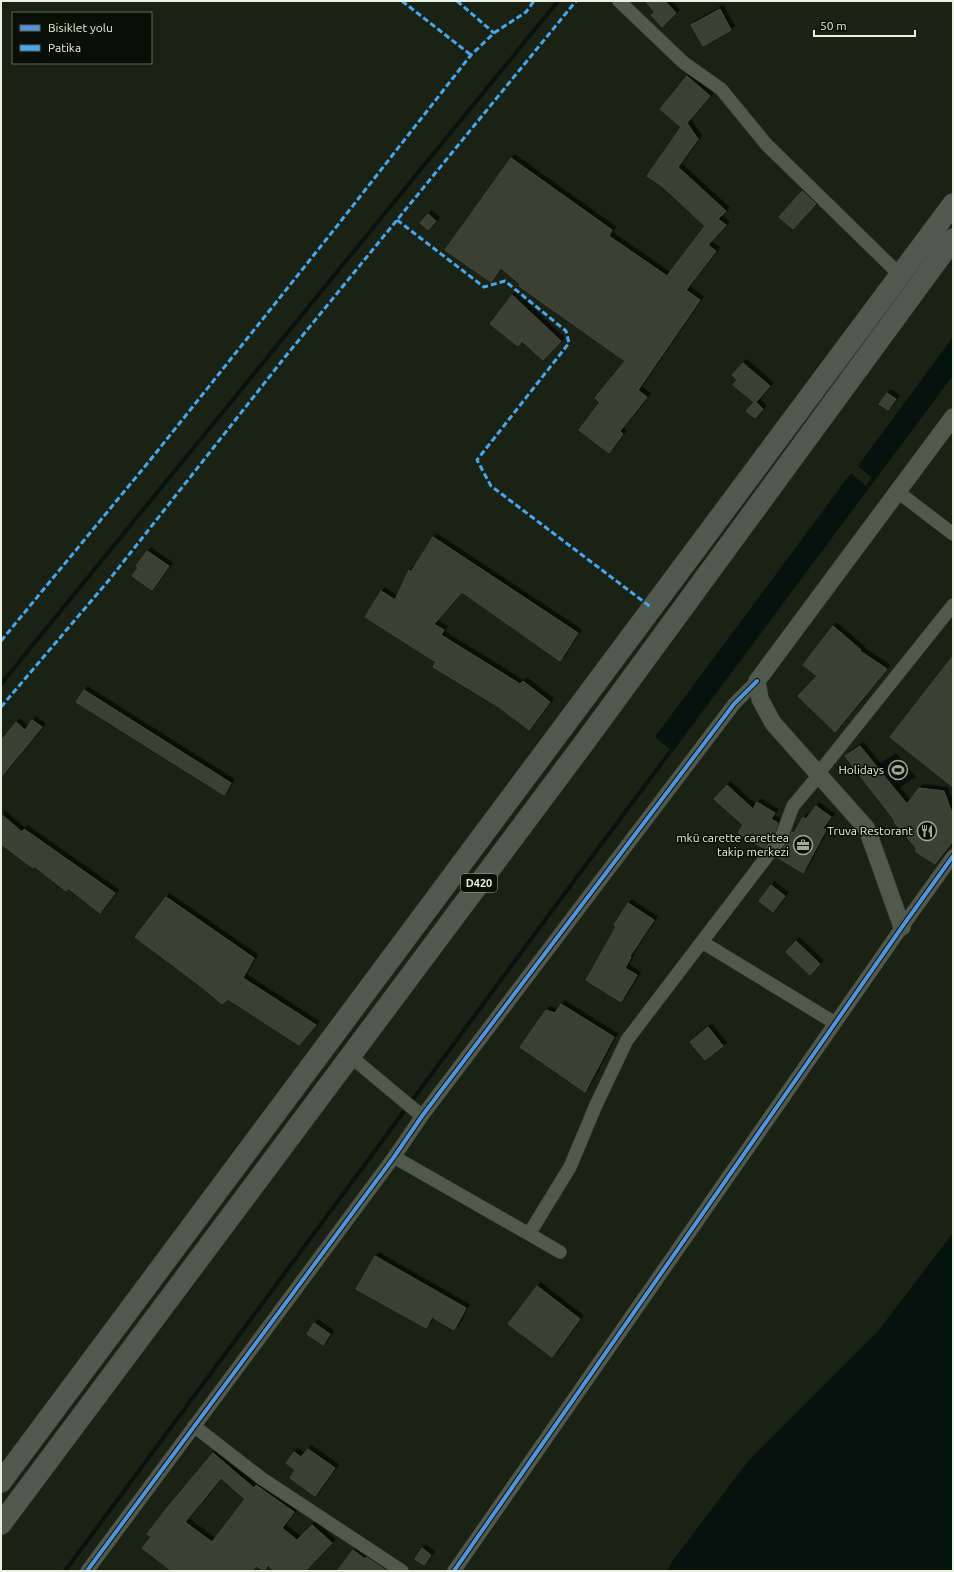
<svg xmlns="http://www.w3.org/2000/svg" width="954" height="1572" font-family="Ubuntu,sans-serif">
<defs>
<filter id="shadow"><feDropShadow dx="3.5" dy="-3.5" stdDeviation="0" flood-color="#0009"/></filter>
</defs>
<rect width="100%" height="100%" fill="#1a2213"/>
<path fill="#05120e" d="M953 337V371L873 479 858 466Z
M851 473 867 487 671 750 655 737Z
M896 753 916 777 899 788 879 764Z
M953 1233V1571H668L671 1563 749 1460 878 1331Z"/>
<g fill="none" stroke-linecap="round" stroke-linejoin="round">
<path stroke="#05120e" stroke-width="4" d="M1 684 558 1
M65 1571 588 862 953 372"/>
</g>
<path fill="#3a3f30" stroke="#46493c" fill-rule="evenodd" filter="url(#shadow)" d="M645 1H665L676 13 662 27 651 15 655 12Z
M720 9 731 30 703 46 691 25Z
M687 76 710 96 687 123 698 139 678 167 726 211 718 219 726 225 708 245 716 251 686 290 700 300 638 390 647 397 620 431 623 434 609 453 579 430 600 402 595 398 625 361 519 286 520 284 501 268 491 282 445 250 511 158 612 230 609 236 667 276 705 226 662 186 647 176 681 127 660 109Z
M802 191 816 204 793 229 779 217Z
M428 214 436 221 428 230 420 223Z
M512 295 561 341 543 360 522 341 518 346 490 324Z
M743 363 770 386 756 402 763 409 755 418 746 411 754 402 733 385 737 380 732 375Z
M887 393 896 399 888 410 879 404Z
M433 537 578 633 560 661 462 592 434 624 444 630 441 635 520 684 523 681 550 702 529 730 499 707 433 667 436 662 365 617 381 591 395 600 409 570 411 572Z
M147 551 169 566 152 590 132 576 138 568 136 566Z
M833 626 861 650 860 651 887 669 835 732 798 696 817 676 803 665Z
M953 656V787L890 737Z
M84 690 231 783 224 795 76 702Z
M32 720 42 727 1 777V741L16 722 25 730Z
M860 746 907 804 919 788 944 791 953 816V841L935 864 915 851 917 849 894 822 895 821 845 756Z
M727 785 753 809 757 802 775 813 771 819 778 823 774 834 763 848 738 833 743 825 714 799Z
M816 806 831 817 823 828 826 830 803 873 777 857 787 843 792 832 794 833 803 817 806 819Z
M1 814 22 832 24 829 115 893 100 913 68 888 66 891 34 866 33 868 1 844Z
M771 885 785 896 773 912 759 901Z
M166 897 254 958 243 978 316 1025 299 1045 228 999 222 1004 198 984 135 937Z
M628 903 654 920 630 956 631 957 625 968 637 975 621 1002 586 980 616 927 614 925Z
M796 941 820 964 810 975 786 952Z
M561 1004 614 1037 585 1092 520 1047 546 1010 555 1013Z
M708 1027 723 1046 705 1060 690 1042Z
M375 1256 466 1308 454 1330 432 1317 426 1328 356 1289Z
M537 1286 580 1319 552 1357 508 1324Z
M314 1323 330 1334 323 1345 307 1334Z
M308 1449 335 1468 315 1496 290 1478 295 1470 286 1463 294 1452 301 1457Z
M213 1453 254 1488 256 1485 294 1512 282 1528 297 1540 312 1525 332 1543 305 1571H274L268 1565 264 1571 256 1566 252 1571H172L142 1548 151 1537 147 1534 167 1508ZM221 1478 245 1499 212 1542 185 1522Z
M422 1548 431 1555 424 1565 415 1559Z
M353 1550 365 1559 366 1557 387 1571H337Z"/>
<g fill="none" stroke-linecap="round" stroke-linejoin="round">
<defs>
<path id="minor" d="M619 1 684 63 721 89 766 144 900 275
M898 492 953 534
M818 774 953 605
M702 942 835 1023
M350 1056 422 1116
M394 1157 529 1234 560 1252
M529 1234 570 1167 596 1105 627 1040 781 838 793 806 819 775
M194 1426 261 1478 402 1571
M87 1571 394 1157 422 1116 734 704 757 681
M454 1571 902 927 953 856"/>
<path id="tertiary" d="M902 927 867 829 773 723 760 699 757 681 953 417"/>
<path id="primary" d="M1 1482 953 204
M1 1524 587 739 953 239"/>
</defs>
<use href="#minor" stroke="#373d32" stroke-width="14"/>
<use href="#tertiary" stroke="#373d32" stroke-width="18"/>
<use href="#primary" stroke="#373d32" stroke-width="22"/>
<use href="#minor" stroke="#51584c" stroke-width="13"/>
<use href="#tertiary" stroke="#51584c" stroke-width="17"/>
<use href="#primary" stroke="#50594e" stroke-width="21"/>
<path stroke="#3fa9f5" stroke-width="3" stroke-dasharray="6 3" stroke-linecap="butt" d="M402 1 471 55
M457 1 494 33
M397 220 484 287 505 281 566 331 569 343 477 460 491 486 652 608
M1 641 151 459 333 231 471 55 494 33 526 12 534 1
M1 707 109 580 285 357 576 1"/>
<defs>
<path id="cycleway" d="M87 1571 394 1157 422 1116 734 704 757 681
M454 1571 902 927 953 856"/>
</defs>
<use href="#cycleway" stroke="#090f05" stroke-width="6"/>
<use href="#cycleway" stroke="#4d94e3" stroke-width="4"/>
</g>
<defs>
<symbol id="stadium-ring" viewBox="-11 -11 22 22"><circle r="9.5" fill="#090f05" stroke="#a1a999" stroke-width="1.5"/><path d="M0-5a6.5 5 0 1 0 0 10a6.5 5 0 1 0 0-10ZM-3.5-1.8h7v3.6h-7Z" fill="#a1a999"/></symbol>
<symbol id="restaurant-ring" viewBox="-11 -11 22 22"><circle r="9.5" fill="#090f05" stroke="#a1a999" stroke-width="1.5"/><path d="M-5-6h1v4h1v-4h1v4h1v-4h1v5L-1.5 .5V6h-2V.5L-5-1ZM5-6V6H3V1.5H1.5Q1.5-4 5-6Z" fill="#a1a999"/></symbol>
<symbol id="office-ring" viewBox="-11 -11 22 22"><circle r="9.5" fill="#090f05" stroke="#a1a999" stroke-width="1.5"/><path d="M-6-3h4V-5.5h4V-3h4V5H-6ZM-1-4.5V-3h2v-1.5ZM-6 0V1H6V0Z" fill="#a1a999"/></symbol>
</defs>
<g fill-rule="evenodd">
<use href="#stadium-ring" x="887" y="759" width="22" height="22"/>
<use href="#restaurant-ring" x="916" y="820" width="22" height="22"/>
<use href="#office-ring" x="792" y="834" width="22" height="22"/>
</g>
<g text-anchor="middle" stroke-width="3" stroke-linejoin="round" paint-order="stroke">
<rect fill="#090f05" stroke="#a6ae9f" stroke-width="1" x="461" y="874" width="36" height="18" rx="3"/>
<g font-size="11" font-weight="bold" fill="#e9f2e1">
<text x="479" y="887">D420</text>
</g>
<g font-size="12" fill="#e9f2e1" stroke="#090f05" text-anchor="end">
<text x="884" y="774">Holidays</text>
<text x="913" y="835">Truva Restorant</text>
<text x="789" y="842">mkü carette carettea<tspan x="789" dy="14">takip merkezi</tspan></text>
</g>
</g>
<rect width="954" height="1572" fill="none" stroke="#e9f2e1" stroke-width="4"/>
<rect x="12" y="12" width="140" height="52" fill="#090f05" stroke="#636a5d"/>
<rect x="20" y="25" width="20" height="6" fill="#4d94e3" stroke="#636a5d"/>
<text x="48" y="32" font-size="12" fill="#e9f2e1">Bisiklet yolu</text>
<rect x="20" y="45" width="20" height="6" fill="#3fa9f5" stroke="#636a5d"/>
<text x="48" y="52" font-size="12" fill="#e9f2e1">Patika</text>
<path d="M814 30v6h101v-6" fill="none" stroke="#e9f2e1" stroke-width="2"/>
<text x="820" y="30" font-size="12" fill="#e9f2e1" stroke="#090f05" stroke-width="3" paint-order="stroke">50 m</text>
</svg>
